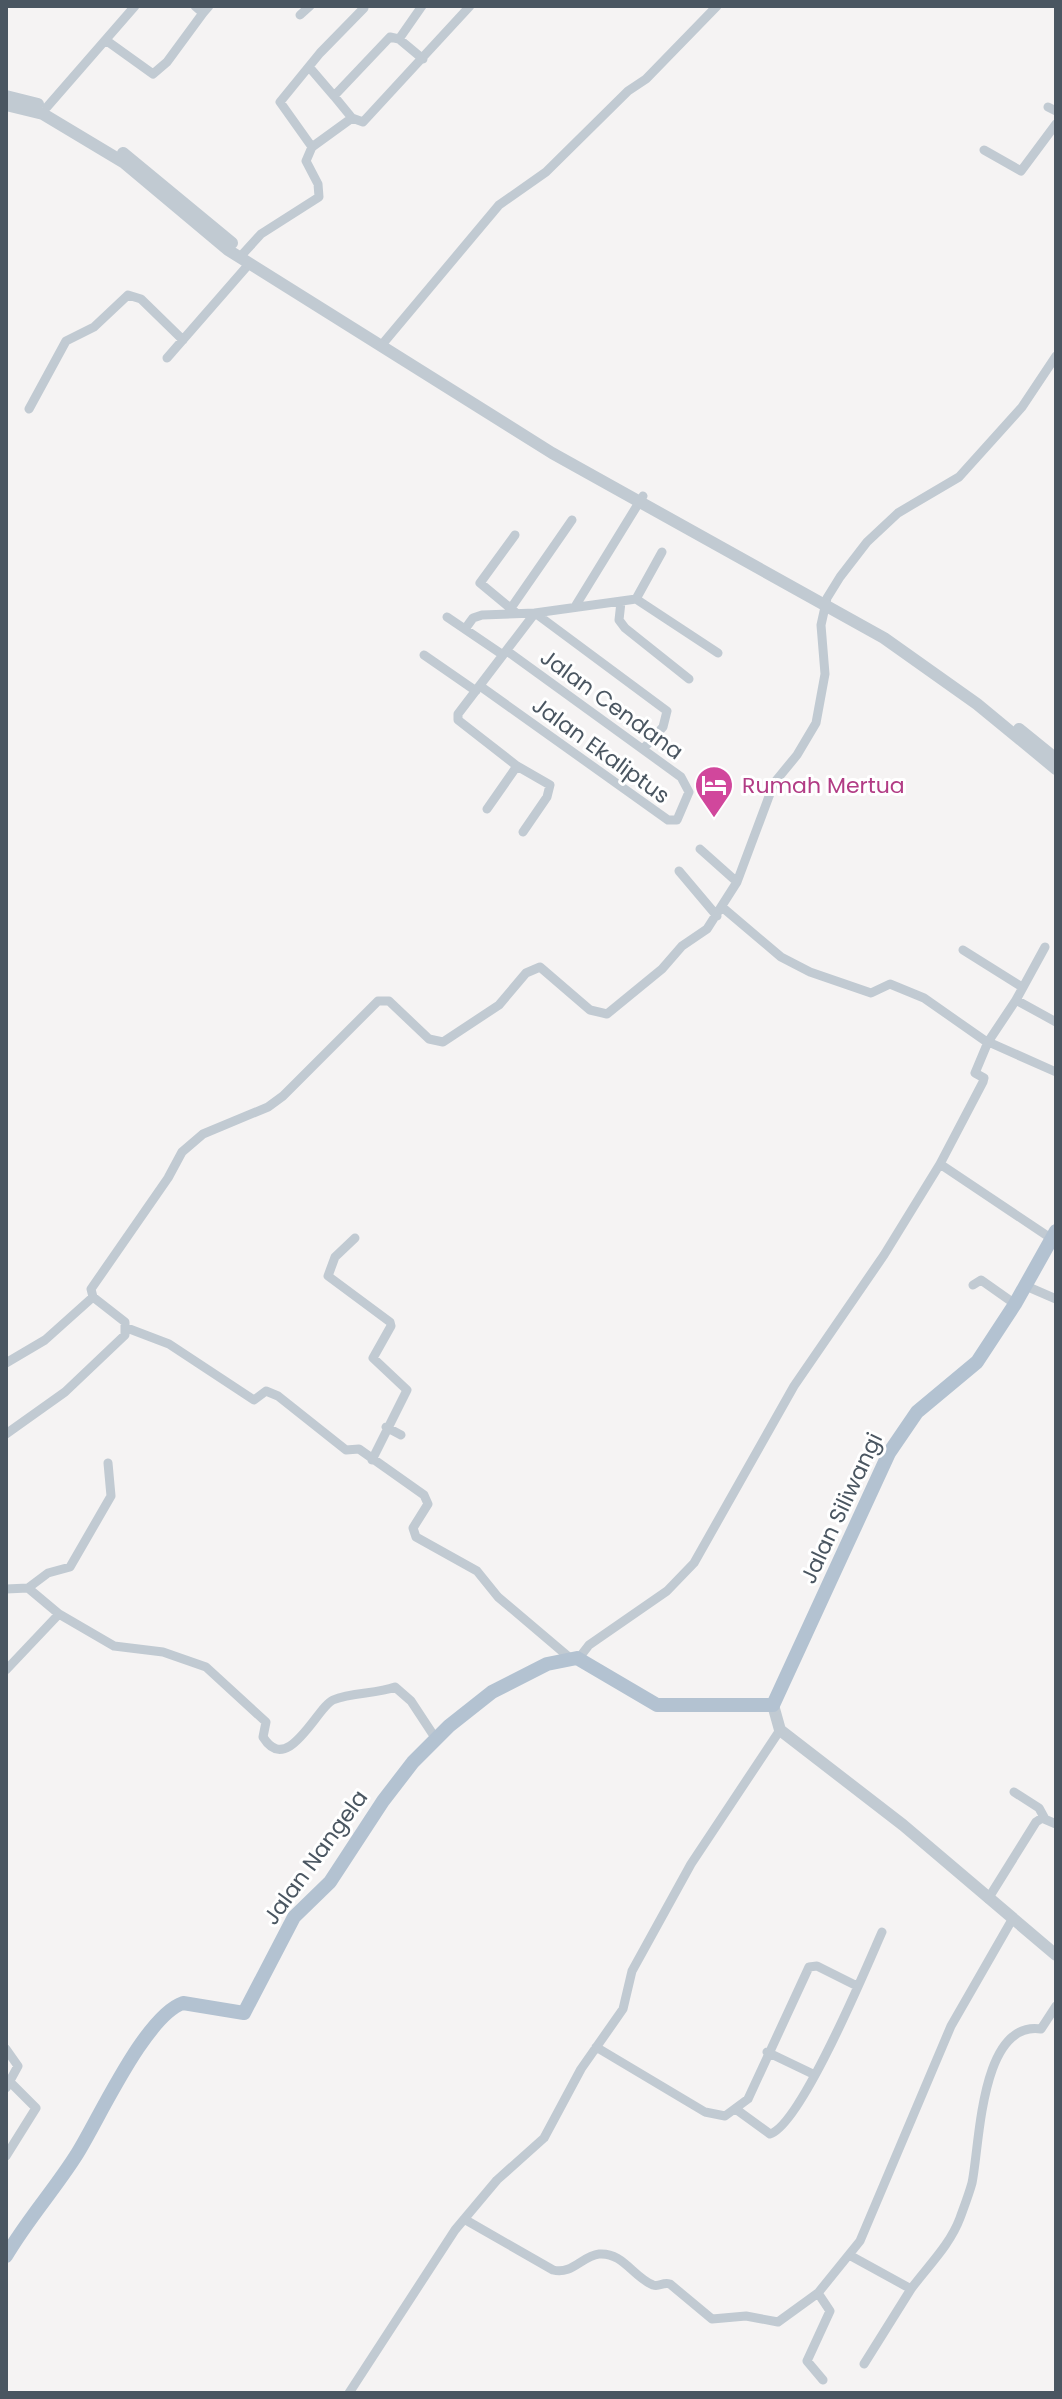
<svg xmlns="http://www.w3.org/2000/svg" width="1062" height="2399" font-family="Poppins,sans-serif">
<rect width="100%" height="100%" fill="#f5f3f3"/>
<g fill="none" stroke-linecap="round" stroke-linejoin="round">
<path stroke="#c1cad2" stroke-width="9" d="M195 6 203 13 209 6
M300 15 310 6
M399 39 422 6
M107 41 153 74 167 62 203 13
M310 68 334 96 390 37 399 39 423 59
M334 96 352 118 363 122 470 6
M47 107 135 6
M1048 107 1056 111
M312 147 352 118
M984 150 1021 171 1056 124
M240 257 261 234 319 197 318 184 306 161 312 147 280 102 320 53 364 8 362 6
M385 341 499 205 546 172 628 91 646 79 717 6
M167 358 249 264
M29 409 66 341 94 327 128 295 141 299 183 340
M636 599 718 653
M636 599 662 552
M621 602 619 620 625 628 689 679
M576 605 643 496
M511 608 572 520
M515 612 480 583 515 535
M535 613 667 711 663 727 644 748
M447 617 503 655
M465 629 473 618 482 615 535 613 636 599
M424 655 476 691
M480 686 668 820H677L689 792 681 777 507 651
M487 809 517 766
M523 832 547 797 550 785 517 766 458 720V714L535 613
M700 849 737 882
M679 871 717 916
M722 907 781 957 810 972 871 993 890 984 924 998 984 1040 1056 1072
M1045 947 1016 1000 1056 1022
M963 950 1022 987
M940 1164 1052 1239
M355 1238 335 1257 328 1276 390 1322 391 1326 373 1358 407 1390 372 1460
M973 1285 981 1280 1015 1304
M1026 1286 1056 1299
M127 1328 169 1344 254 1400 266 1391 278 1396 346 1450 359 1449 424 1495 428 1504 413 1528 416 1537 477 1571 498 1597 570 1658
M6 1363 45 1340 93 1297
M386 1427 401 1435
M6 1434 65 1392 125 1335V1322L93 1297 91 1289 168 1178 182 1152 203 1134 268 1107 283 1096 378 1001H389L429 1039 443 1042 499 1005 526 973 540 967 590 1010 607 1014 662 969 682 946 707 929 737 882 774 783 797 755 816 723 825 674 821 625 827 598 840 577 867 542 898 513 959 477 1022 407 1056 356
M28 1588 59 1614 114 1646 163 1652 206 1667 266 1722 263 1737C288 1777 317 1707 333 1700 352 1692 376 1694 395 1687L411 1701 436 1739
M6 1589 28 1588 48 1573 70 1567 111 1496 108 1463
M579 1658 589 1645 667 1591 694 1563 794 1386 884 1255 940 1164 983 1082 984 1078 975 1073 988 1042 1016 1000
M6 1670 59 1614
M1014 1792 1039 1808 1045 1819
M988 1899 1036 1822 1042 1818 1056 1824
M596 2047 705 2112 725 2116 748 2099 809 1967 817 1966 857 1986
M6 2049 18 2066 6 2088
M767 2052 815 2075
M737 2110 770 2134C801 2125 866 1968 882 1932
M6 2156 36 2108 10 2082
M464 2219 553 2270C572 2275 582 2256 599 2254 623 2252 633 2277 653 2285 660 2287 662 2282 670 2284L712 2319 746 2316 778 2322 818 2293 860 2241 951 2026 1013 1918
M851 2256 911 2289C928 2266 950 2245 960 2218 964 2207 969 2194 972 2183 980 2145 980 2020 1041 2029L1056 2006
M818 2293 830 2311 807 2361 823 2380
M864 2364 911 2289
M349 2393 455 2230 497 2180 544 2138 581 2069 623 2009 632 1971 691 1864 780 1730"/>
<path stroke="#c1cad2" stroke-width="12" d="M6 96 38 104
M6 105 43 114 123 162 228 250 552 453 884 638 977 704 1056 769
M123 153 232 243
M1019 729 1056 759
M773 1705 780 1730 903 1825 1056 1955"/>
<path stroke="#b3c2d1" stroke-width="14" d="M6 2256C27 2220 55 2189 77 2154 99 2119 145 2016 183 2003L244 2013 294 1917 330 1882 383 1801 413 1762 449 1726 492 1692 547 1664 577 1658 657 1705H773L889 1453 917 1412 977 1362 1015 1304 1056 1231"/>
</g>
<defs>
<symbol id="hotel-pin" viewBox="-11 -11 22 30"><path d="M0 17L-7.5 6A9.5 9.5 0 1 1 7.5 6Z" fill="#d1479c" stroke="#fff"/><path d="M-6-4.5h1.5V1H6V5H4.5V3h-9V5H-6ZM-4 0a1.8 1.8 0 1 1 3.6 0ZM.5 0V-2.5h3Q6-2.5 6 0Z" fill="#fff"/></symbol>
</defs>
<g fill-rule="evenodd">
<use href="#hotel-pin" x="692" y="763" width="44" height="60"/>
</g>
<g text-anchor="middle" stroke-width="6" stroke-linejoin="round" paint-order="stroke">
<g font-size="22" fill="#4a5661" stroke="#fff">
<text transform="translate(612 704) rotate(36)" y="8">Jalan Cendana</text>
<text transform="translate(601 750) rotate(36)" y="8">Jalan Ekaliptus</text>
<text transform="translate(841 1508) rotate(-65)" y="8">Jalan Siliwangi</text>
<text transform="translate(315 1857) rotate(-54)" y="8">Jalan Nangela</text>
</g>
<g font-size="22" fill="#b23c85" stroke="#fff" text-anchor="start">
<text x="742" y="793">Rumah Mertua</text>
</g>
</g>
<rect width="1062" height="2399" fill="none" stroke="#4a5661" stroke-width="16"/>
</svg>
